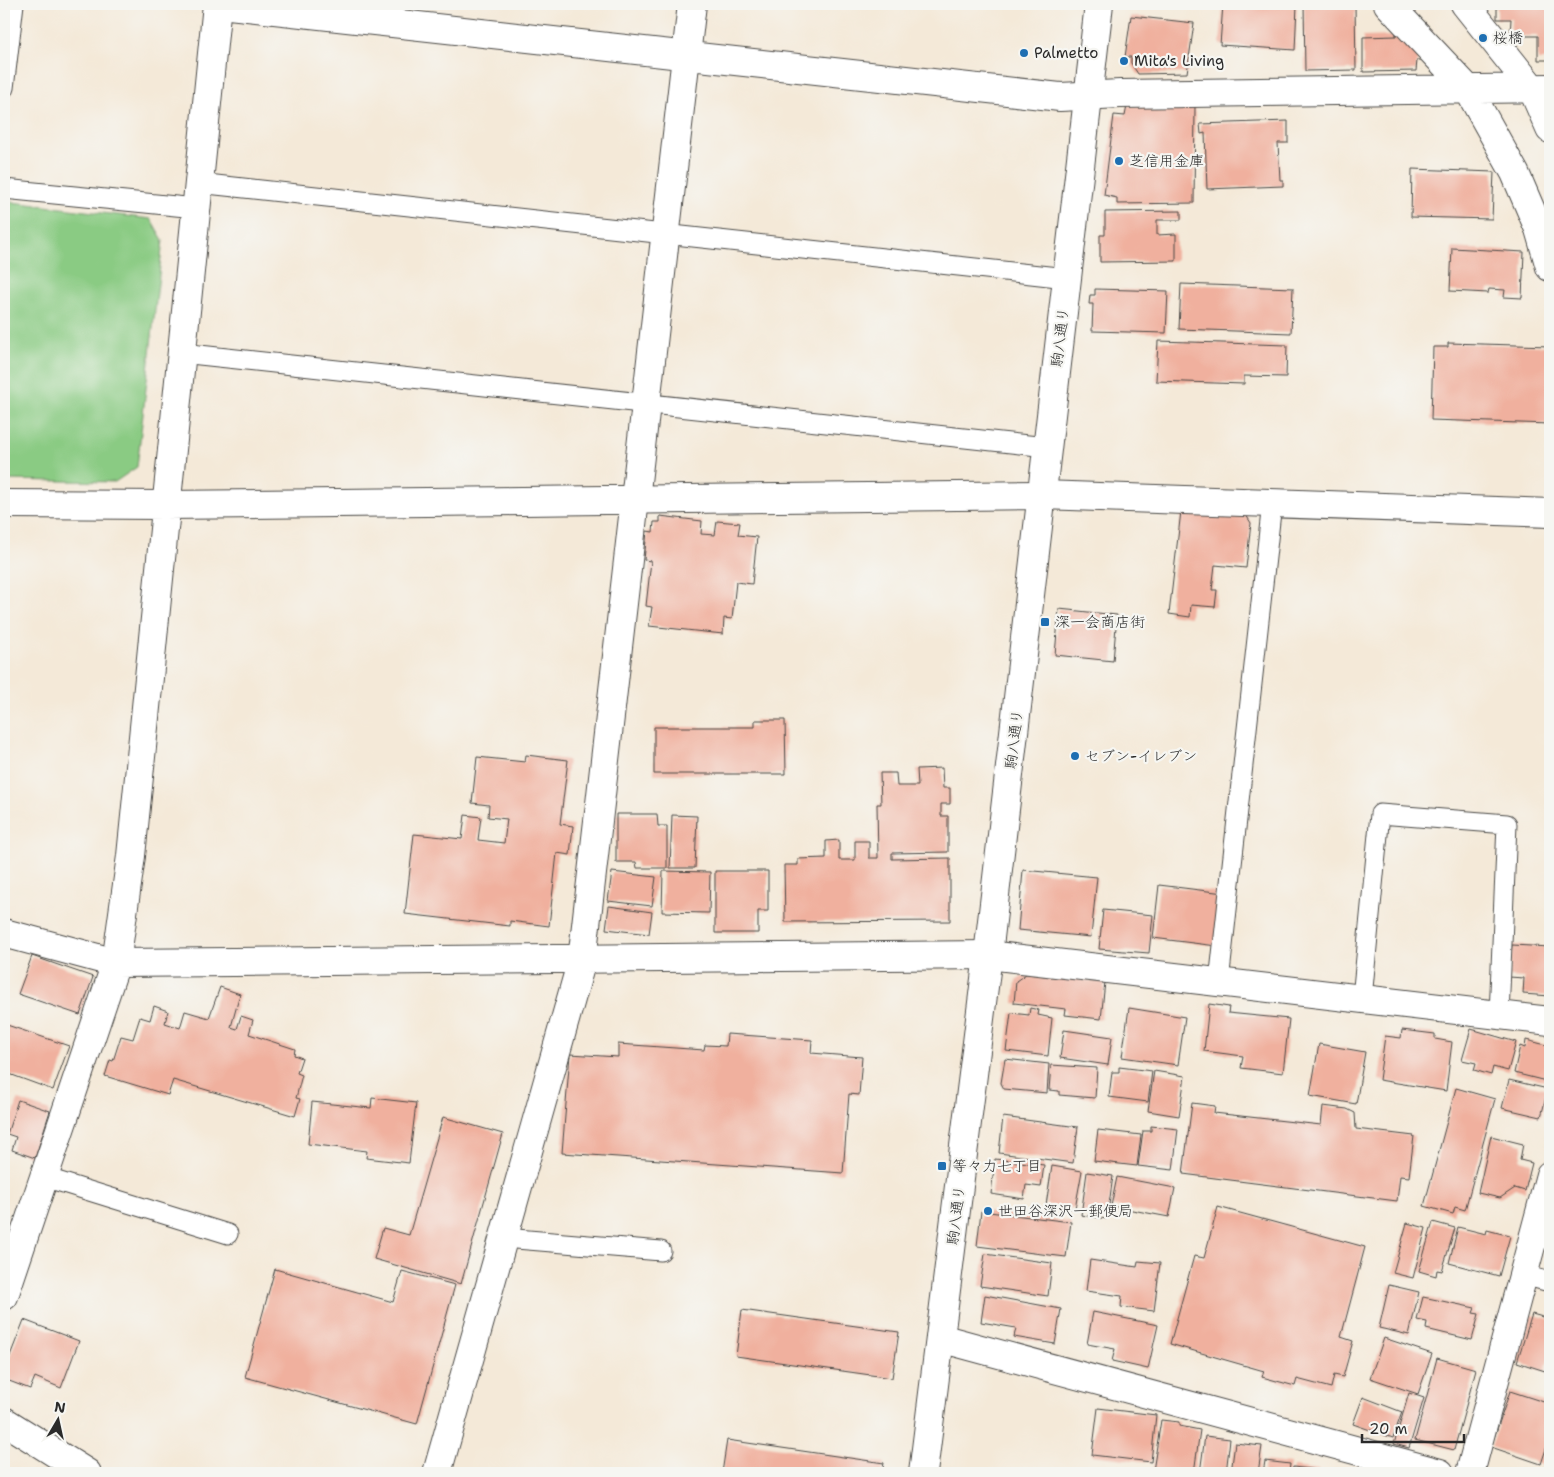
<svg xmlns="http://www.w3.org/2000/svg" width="1554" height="1477" font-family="'Shantell Sans','Klee One',sans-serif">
<rect width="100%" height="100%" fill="#f6f6f2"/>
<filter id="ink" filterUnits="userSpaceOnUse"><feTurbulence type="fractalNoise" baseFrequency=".02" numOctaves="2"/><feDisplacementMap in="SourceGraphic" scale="10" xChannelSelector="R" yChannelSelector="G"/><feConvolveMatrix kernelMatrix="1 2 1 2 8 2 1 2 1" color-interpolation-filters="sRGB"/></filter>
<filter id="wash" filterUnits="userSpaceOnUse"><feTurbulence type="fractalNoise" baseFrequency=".0096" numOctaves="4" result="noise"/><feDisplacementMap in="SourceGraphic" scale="20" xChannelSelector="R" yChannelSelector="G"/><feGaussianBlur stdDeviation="1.12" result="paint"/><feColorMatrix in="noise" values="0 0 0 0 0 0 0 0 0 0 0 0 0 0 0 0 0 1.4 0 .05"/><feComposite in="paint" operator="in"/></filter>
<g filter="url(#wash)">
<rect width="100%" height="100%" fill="#f4e9d8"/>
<path fill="#8acb83" stroke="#5a7b57" d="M4 201 151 219 163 240 137 467 115 482 4 480Z"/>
<g id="blocks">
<path fill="#f0b09e" d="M1223 4 1297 5 1295 50 1220 45Z
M1304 4H1355L1356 70 1305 71Z
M1497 4H1550V60H1538V36H1510L1511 19H1497Z
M1131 16 1194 23 1187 73 1138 74 1131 63V57H1125Z
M1396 31 1425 60H1417L1416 71 1363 72V37L1396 36Z
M1127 106H1195L1194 203 1117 204V198L1104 195 1114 115 1125 116Z
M1288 121V143H1278L1280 180H1283V186L1207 189 1205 133 1201 134 1200 124Z
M1412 169 1494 172 1492 219 1411 217Z
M1181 211V220H1157V235L1176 234V261L1100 262V235H1105V212Z
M1452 248 1524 252 1522 298 1504 297 1505 290 1489 289 1488 293 1450 291Z
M1181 284 1293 288 1291 333 1179 329Z
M1095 289 1168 291 1166 333 1092 331 1093 304H1089L1090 295H1095Z
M1158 341 1287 345 1286 377 1244 376V384L1156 381Z
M1448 343 1550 346V424L1431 420 1433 347H1448Z
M1181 511 1246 515 1251 523 1246 568 1215 565 1212 590H1217L1215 607 1191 605 1190 617 1169 614Z
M660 516 702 521 701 534 715 535 717 521 740 523 738 535 757 537 752 584 736 582 732 619 724 618 723 634 649 626 652 607 646 606 651 561 644 560 647 531 653 532 654 522H660Z
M1059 609 1117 615 1113 661 1055 655Z
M755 720H785L786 774H654V727H755Z
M526 755 568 760 560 824 573 826 570 855 557 853 549 926 510 921V926L405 914 414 834 462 839 465 815 481 817 478 840 504 843 507 819 488 817 489 805 472 803 477 757 525 762Z
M942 768 943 788H950V804H941V816H948V852L892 853V859L950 858V921L785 922 784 865H798V859L826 858V841L839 840V860H855V841H869V858H878L877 804H881L880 773H896L897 786H918L917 769Z
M616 814H657L658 826H667V868H637L636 862H616Z
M672 815 697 816 695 868H670Z
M1023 870 1097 877 1091 937 1018 930Z
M663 871 710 872 709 913 662 912Z
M715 871H768V911H758V933H715Z
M612 872 656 877 652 906 608 901Z
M1159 885 1224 893 1217 946 1153 938Z
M609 906 652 912 649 934 606 929Z
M1103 910 1153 915 1149 953 1099 949Z
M1512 945 1550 947V996L1523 994 1524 978 1509 977Z
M32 956 93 977 80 1015 18 994Z
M1026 974 1105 982 1101 1019 1065 1015 1066 1009 1014 1003 1016 981Z
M220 987 240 994 231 1027 237 1029 241 1016 253 1020 249 1034 295 1049 294 1055 302 1058 297 1073 302 1075 296 1098 300 1099 295 1116 173 1080 168 1095 105 1076 110 1060 113 1061 121 1036 133 1039 140 1017 150 1020 154 1006 168 1011 165 1023 180 1028 185 1011 209 1018Z
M1209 1004 1229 1007 1228 1013 1289 1019 1283 1073 1241 1068 1243 1056 1204 1051Z
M1030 1008 1039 1010 1038 1015 1052 1018 1048 1056 1006 1051 1011 1013 1029 1015Z
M1129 1008 1185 1017 1178 1065 1122 1057Z
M7 1025 69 1046 53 1090 4 1072V1033Z
M1471 1029 1516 1042 1508 1071 1493 1067 1491 1075 1474 1070 1476 1063 1462 1060Z
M1064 1030 1112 1037 1108 1065 1060 1058Z
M1402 1030 1435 1034V1039L1452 1042 1446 1091 1379 1080 1385 1036 1401 1038Z
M727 1034 812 1040 811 1053 862 1057 859 1095 849 1094 843 1173 562 1153 570 1054 618 1057V1044L704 1050 705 1045 726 1046Z
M1526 1040 1550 1046V1082L1514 1073 1520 1046 1525 1048Z
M1319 1044 1365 1052 1356 1104 1310 1096Z
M1005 1059 1049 1064 1047 1093 1004 1089 1001 1083Z
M1051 1065 1097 1068 1095 1098 1059 1095V1091L1049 1090Z
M1119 1067 1152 1071 1148 1102 1109 1097 1112 1072H1119Z
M1154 1071 1185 1076 1179 1116 1148 1111Z
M1509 1080 1548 1089 1541 1117 1502 1108Z
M1456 1088 1495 1099 1465 1210 1455 1207 1453 1214 1424 1206Z
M372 1098 416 1103 409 1163 366 1158 367 1151 308 1144 312 1102 371 1108Z
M18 1100 50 1111 35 1158 12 1150 16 1137 7 1134Z
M1192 1103 1215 1106 1214 1113 1321 1125 1323 1106 1347 1109 1355 1113 1356 1129 1414 1136 1409 1177 1400 1176 1397 1201 1183 1174Z
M443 1117 503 1134 461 1284 374 1259 383 1228 409 1235Z
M1003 1117 1078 1127 1073 1163 999 1153Z
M1151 1126 1178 1129 1173 1170 1138 1166 1143 1131H1151Z
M1098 1130 1141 1135 1137 1166 1094 1161Z
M1491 1136 1523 1144 1520 1160 1532 1163 1525 1191 1515 1188 1500 1198 1478 1193Z
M995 1159 1044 1165 1041 1187 1026 1185 1024 1199 991 1194Z
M1052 1166 1082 1171 1075 1209 1046 1205Z
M1087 1172 1113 1176 1107 1219 1081 1215Z
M1117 1177 1175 1188 1169 1217 1111 1206Z
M1218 1207 1365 1247 1341 1337 1353 1341 1343 1377 1334 1375 1331 1388 1297 1379 1295 1386 1262 1377 1264 1371 1170 1344 1194 1256 1204 1258Z
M981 1211 1071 1222 1066 1257 977 1246Z
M1433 1222 1455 1228 1442 1271 1437 1270 1436 1276 1419 1271Z
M1407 1223 1426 1228 1413 1278 1393 1273Z
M1458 1227 1486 1234 1487 1230 1510 1236 1499 1276 1449 1263Z
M985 1254 1052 1263 1048 1296 980 1286Z
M1090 1260 1137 1267 1138 1261 1160 1263 1154 1311 1121 1307 1122 1296 1086 1291Z
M275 1269 393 1302 402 1271 455 1285 417 1424 245 1377Z
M1389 1285 1419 1292 1409 1335 1379 1328Z
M985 1295 1061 1309 1055 1344 1014 1337 1016 1328 981 1322Z
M1423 1297 1475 1308 1473 1313 1479 1314 1472 1340 1426 1329 1427 1322 1417 1320Z
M742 1310 899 1332 892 1378 736 1356Z
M1093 1312 1158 1325 1148 1369 1112 1361 1115 1349 1087 1344Z
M1532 1314 1550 1319V1354L1545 1371 1517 1362Z
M24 1320 79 1341 61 1388 35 1377 30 1389 4 1379V1371Z
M1384 1338 1432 1354 1418 1394 1370 1378Z
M1437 1358 1476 1369 1454 1450 1415 1440Z
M1510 1391 1550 1404V1437L1541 1464 1491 1447Z
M1409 1393 1424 1398 1409 1448 1394 1444Z
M1363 1397 1402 1412 1393 1438 1353 1424Z
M1098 1408 1156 1415 1151 1462 1092 1455Z
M1161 1420 1179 1422V1426L1200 1430 1194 1473 1153 1471Z
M1205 1436 1230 1439 1226 1473H1200Z
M727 1440 884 1463 882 1473H722Z
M1235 1443 1262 1446 1258 1473H1231Z
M1265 1461 1290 1464 1289 1473H1263Z
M1293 1467 1319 1470 1318 1473H1292Z"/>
</g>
</g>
<g filter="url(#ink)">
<use href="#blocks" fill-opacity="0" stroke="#494845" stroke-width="1"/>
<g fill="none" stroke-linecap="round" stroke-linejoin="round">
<defs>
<path id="service" d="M4 88 14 4
M198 183 1067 278
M4 189 196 208
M181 353 1047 447
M1219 982 1272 503
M1362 998 1380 814 1507 824 1499 1015
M44 1177 228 1234
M504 1238 661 1251
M1523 1275 1550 1282"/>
<path id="minor" d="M220 4 1060 97 1120 94 1550 88
M1388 4 1468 89 1515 173 1539 229 1550 267
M1465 4 1532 88 1550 129
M4 504 165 505 1042 495 1550 513
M4 933 116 963 988 955 1550 1021
M4 1296 116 963 131 856 217 4
M940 1338 1440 1473
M4 1421 87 1473
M437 1473 582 960 692 4
M1470 1473 1550 1175"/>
<path id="tertiary" d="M923 1473 988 955 1099 4"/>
</defs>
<use href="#service" stroke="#494845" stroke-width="21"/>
<use href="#minor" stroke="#494845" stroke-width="30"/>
<use href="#tertiary" stroke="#494845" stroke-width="30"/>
<use href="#service" stroke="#fff" stroke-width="19"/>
<use href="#minor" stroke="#fff" stroke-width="28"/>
<use href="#tertiary" stroke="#fff" stroke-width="28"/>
</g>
</g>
<g fill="#1f6fb2" stroke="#f6f6f2" stroke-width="2">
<circle cx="1483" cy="38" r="5"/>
<circle cx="1024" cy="53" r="5"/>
<circle cx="1124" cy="61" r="5"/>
<circle cx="1119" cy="161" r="5"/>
<rect x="1040" y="617" width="10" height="10" rx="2.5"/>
<circle cx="1075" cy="756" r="5"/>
<rect x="937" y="1161" width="10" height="10" rx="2.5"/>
<circle cx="988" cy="1211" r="5"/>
</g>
<g text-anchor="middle" stroke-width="4.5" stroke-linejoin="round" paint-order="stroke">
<g font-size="15" fill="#2b2b2b" stroke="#f6f6f2" text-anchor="start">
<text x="1493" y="43">桜橋</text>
<text x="1034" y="58">Palmetto</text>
<text x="1134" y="66">Mita's Living</text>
<text x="1129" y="166">芝信用金庫</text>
<text x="1055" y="627">深一会商店街</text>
<text x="1085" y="761">セブン-イレブン</text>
<text x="952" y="1171">等々力七丁目</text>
<text x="998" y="1216">世田谷深沢一郵便局</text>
</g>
<g font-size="15" fill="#2b2b2b" stroke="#f6f6f2">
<text transform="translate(1060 337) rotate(-83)" y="5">駒八通り</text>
<text transform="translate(1014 739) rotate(-83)" y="5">駒八通り</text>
<text transform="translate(956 1215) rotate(-83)" y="5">駒八通り</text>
</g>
</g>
<rect width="1554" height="1477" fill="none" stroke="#f6f6f2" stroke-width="20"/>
<g transform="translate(58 1420) rotate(9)" stroke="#f6f6f2" stroke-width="4" paint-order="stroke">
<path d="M0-4L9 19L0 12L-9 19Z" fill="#2b2b2b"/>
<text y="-8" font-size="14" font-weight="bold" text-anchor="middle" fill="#2b2b2b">N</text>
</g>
<path d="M1362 1434v8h102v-8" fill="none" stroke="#2b2b2b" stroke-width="2.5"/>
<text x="1369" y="1434" font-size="15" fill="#2b2b2b" stroke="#f6f6f2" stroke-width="4" paint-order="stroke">20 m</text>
</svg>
